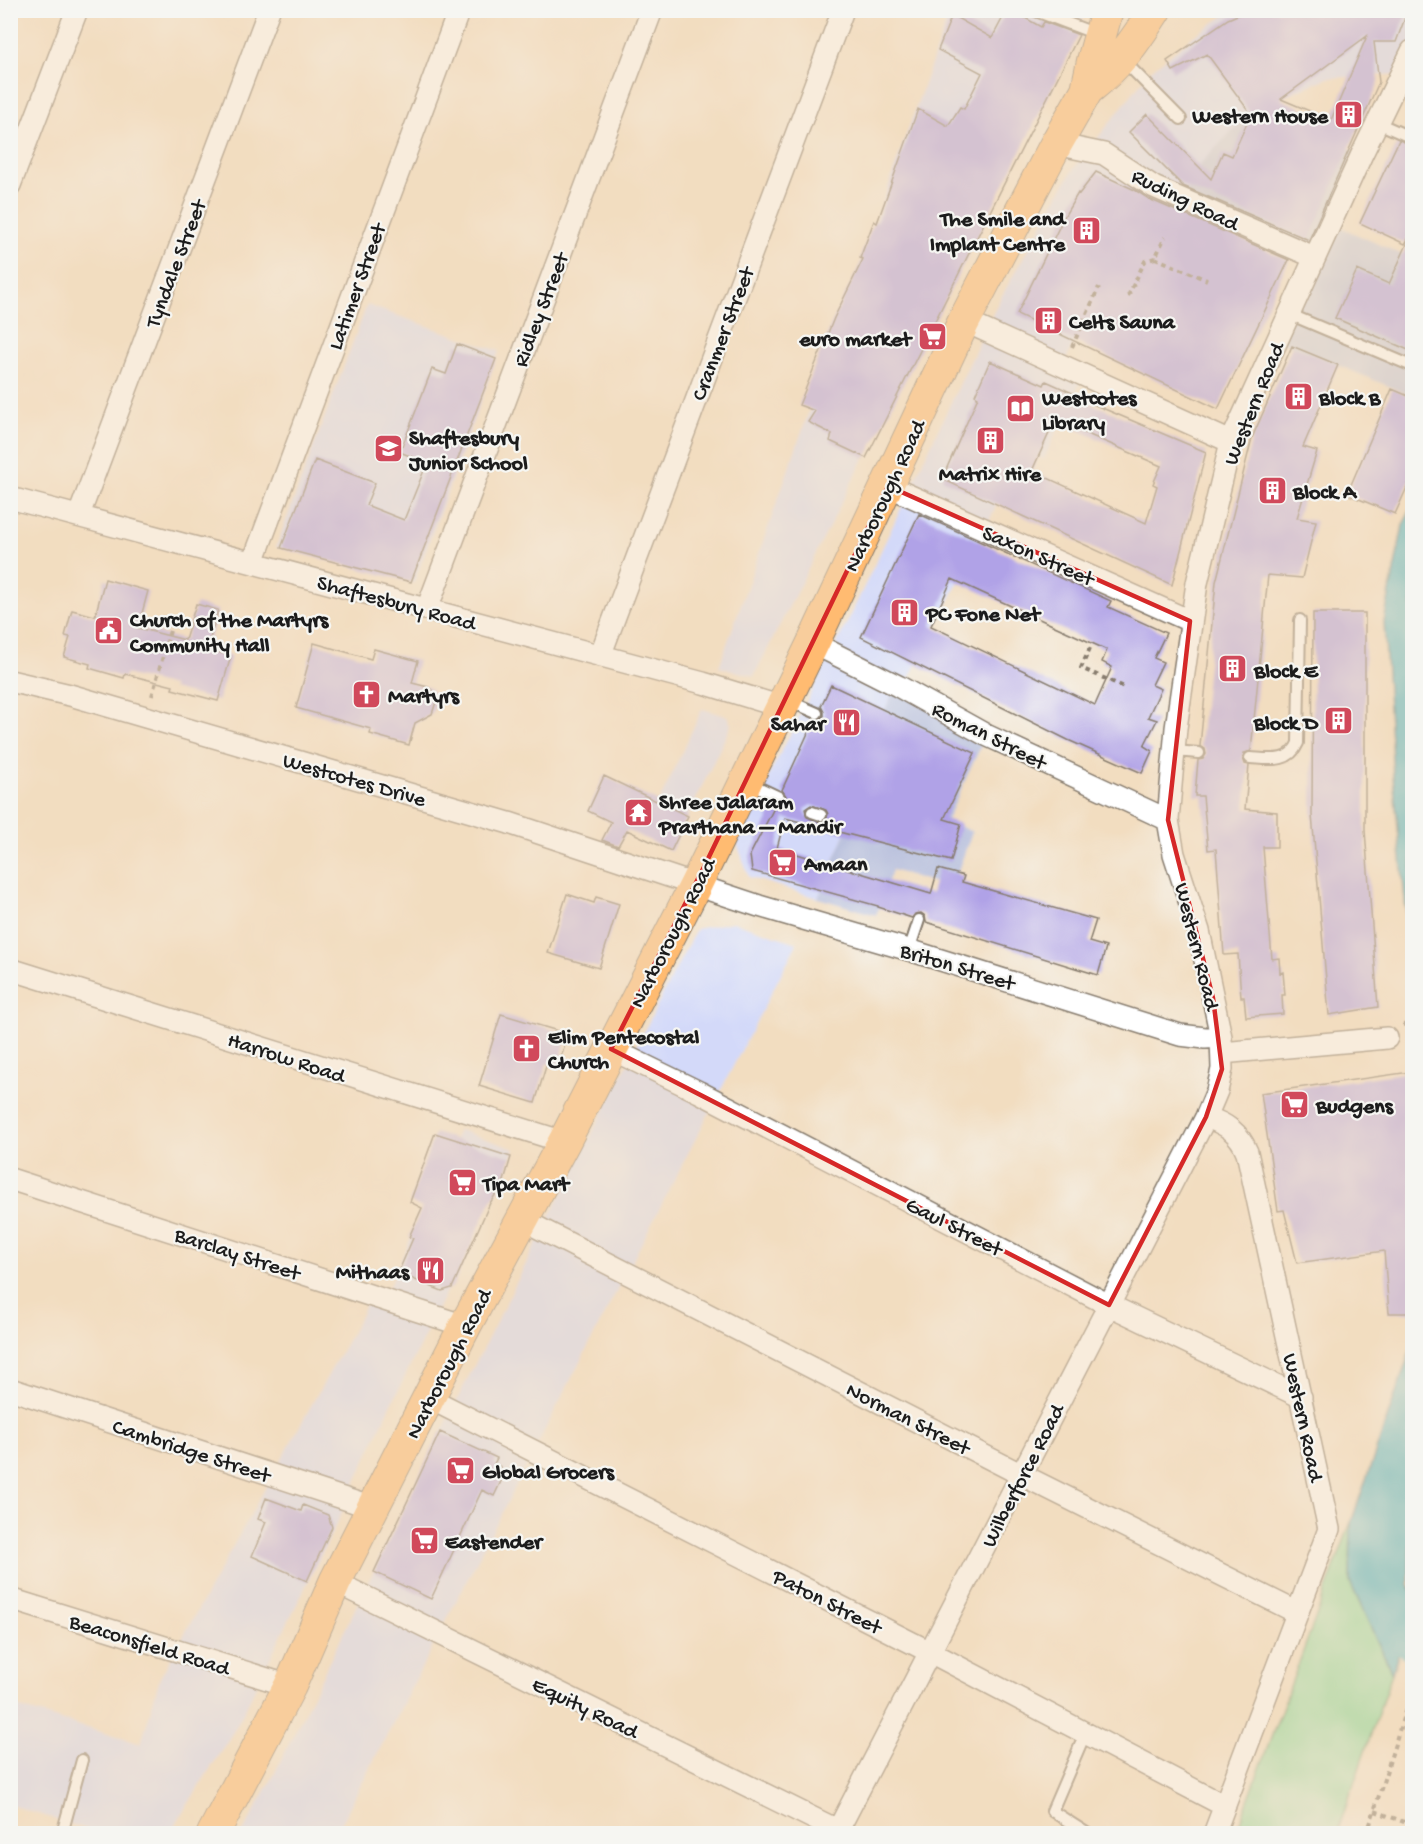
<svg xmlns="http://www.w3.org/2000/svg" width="1423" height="1844" font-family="'Gochi Hand',sans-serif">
<rect width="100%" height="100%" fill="#f6f6f2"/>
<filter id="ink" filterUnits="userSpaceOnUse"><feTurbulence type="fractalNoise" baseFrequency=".0167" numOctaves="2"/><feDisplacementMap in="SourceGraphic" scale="12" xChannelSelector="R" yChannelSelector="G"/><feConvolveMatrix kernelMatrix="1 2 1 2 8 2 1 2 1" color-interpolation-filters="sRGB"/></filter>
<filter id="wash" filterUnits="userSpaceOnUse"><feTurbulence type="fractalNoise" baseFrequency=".008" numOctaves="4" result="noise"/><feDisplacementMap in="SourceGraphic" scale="24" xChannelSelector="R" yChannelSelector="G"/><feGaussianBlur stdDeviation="1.35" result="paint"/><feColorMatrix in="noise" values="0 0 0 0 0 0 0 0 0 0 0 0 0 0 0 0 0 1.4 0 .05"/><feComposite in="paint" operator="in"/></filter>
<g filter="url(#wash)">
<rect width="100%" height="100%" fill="#f2ddc0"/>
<path fill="#d3d9f9" d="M950 11H1086L1077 36 754 676 719 667Z
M1232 11H1412V51L1401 74 1327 78 1254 109 1181 199 1149 191 1132 234 1099 287 1063 366 1083 376 1044 459 1021 450 985 530 901 694 894 691 853 775 849 825 818 898 749 877 736 840 847 623 999 301 1072 171 1151 70 1195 35Z
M367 305 499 351 414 583 276 547Z
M702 709 727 716 731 725 688 816 659 802Z
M733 922 797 943 336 1833 242 1834 271 1781 464 1386 696 929Z
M459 1130 515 1149 380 1428 340 1517 236 1727 172 1830 169 1834 99 1833 11 1805 10 1705 141 1744 160 1678 356 1325 370 1295 384 1298Z"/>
<path fill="#bcc3de" d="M1253 109 1362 154 1331 223 1412 259V396L1278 340 1314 257 1181 199 1202 162Z
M894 691 986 735 947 820 972 832 952 888 892 870 876 915 818 898 849 825 853 776Z"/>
<path fill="#85d99b" stroke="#507a5c" stroke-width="1.5" d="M1351 1522 1350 1582 1392 1673 1337 1833 1246 1834 1237 1830Z"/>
<path fill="#4cb6c9" stroke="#346972" stroke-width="1.5" d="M1412 506V974L1393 776 1384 622 1403 525Z
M1412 1346V1534L1410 1541 1409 1583 1412 1594V1613L1392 1673 1350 1582 1351 1523Z"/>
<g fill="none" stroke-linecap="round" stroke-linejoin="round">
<path stroke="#4cb6c9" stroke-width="44" d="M1377 1577 1412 1637"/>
</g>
<g id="blocks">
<path fill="#b0a2e7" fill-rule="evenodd" d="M1007 10H1011L1041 27 1044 22 1079 35 866 458 830 441 832 434 808 422 815 411 799 405 834 318 863 259 860 258 874 221 877 223 918 109 948 126 960 107 964 109 982 73 938 50 952 15 992 38Z
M1249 10H1408L1396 42H1374L1379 82 1309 240 1183 186 1129 132 1147 114 1211 179 1223 152 1232 156 1251 114 1207 54 1173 71 1167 61 1228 19ZM1367 36 1331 120 1281 99Z
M1399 140 1413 145V230L1405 244 1360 223Z
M1096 172 1135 190 1149 199 1289 260 1218 409 1017 314 1065 215 1078 193 1079 194Z
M1413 231V352L1335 318 1357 270 1389 284Z
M457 344 496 359 411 582 281 548 315 460 375 483 366 505 404 520 427 463 400 452 432 369 446 374Z
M1292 346 1338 365 1303 447 1317 451 1297 518 1316 521 1302 578 1268 575 1251 751 1244 753 1243 758 1245 764 1249 765 1245 809 1277 812V847H1263L1272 959 1279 958 1280 973 1283 972 1285 995H1282L1283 1014 1246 1017 1244 997H1241L1238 954 1224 955 1216 849 1208 850 1203 796H1195L1198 760 1203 759 1206 754 1205 749 1200 746 1216 582 1252 438Z
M990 361 1044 385 1046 381 1075 394 1074 396 1206 452 1172 585 942 479 978 397 975 395ZM1055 420 1161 466 1153 484 1157 486 1146 523 1032 471Z
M1392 389 1413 398V474L1395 514 1347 494Z
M919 514 1111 601 1108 607 1166 633 1154 658 1163 662 1152 685 1161 689 1148 717 1157 720 1144 746 1152 751 1142 773 1068 740 861 637ZM952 579 1107 650 1102 662 1112 667 1095 705 931 626Z
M105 579 148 591 138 628 185 640 196 604 218 610 207 649 231 656 218 701 172 689 173 686 125 674 124 678 89 668 90 664 64 657 70 637 65 636 72 610 95 616Z
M1313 613H1365V830L1378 1007 1329 1015 1312 815Z
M314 643 371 659 374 649 418 661 412 683 428 687 433 691 436 702 432 714 415 723 409 745 370 734 371 729 296 708Z
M831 685 975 753 944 819 961 824 951 861 785 818 777 848 931 894 938 869 964 876 962 882 1096 920 1089 942 1106 947 1098 975 926 922 925 916 921 913 915 914 912 918 878 907V906L752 871 750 855 776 804H780L785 801 786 796 782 790 814 720H818L824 716V712L821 706ZM811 805 826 810 828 814 826 820 819 822 807 817 805 809Z
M604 776 688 816 671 851 627 830 618 846 602 840 611 822 588 811Z
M567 894 594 903 596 897 619 904 599 968 548 953Z
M501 1014 568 1034 558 1067 547 1063 535 1103 479 1086Z
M1410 1072 1413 1092V1313H1389L1384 1251 1297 1263 1284 1210 1278 1211 1261 1093Z
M435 1133 511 1157 504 1181 490 1203 452 1288 442 1291 398 1273 413 1238 409 1237 422 1208 410 1202Z
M440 1432 497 1458 494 1464 501 1467 499 1472 504 1475 494 1496 482 1490 431 1599 374 1572Z
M266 1498 301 1511 303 1505 328 1515 332 1527 307 1581 252 1556 266 1522 258 1519Z"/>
</g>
</g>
<g filter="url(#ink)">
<use href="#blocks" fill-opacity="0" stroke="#877c6e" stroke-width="1.5"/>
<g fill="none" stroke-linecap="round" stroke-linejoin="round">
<defs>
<path id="service" d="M1033 10 1099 35
M1122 59 1181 119
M1378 123 1412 138
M1289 314 1412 366
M787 700 817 713
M1174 751 1199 753
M1250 758C1269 759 1289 764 1298 743L1300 620
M749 783 779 797
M812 812 821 815
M909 950 919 920
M1085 1734 1052 1811 1088 1834
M62 1834 82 1760"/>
<path id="minor" d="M1056 144 1104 154 1154 187 1314 257
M10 185 77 10
M964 321 1231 442
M888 486 1190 621
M10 498 703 683 782 707
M79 515 269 10
M253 562 459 10
M427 609 652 10
M813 643 898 686 986 735 1168 820
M600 656 843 10
M10 681 70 695 509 823 759 906 909 950 1180 1035 1205 1038 1221 1037
M10 969 564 1142
M611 1049 699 1092 1109 1305 1301 1397
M1222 1053 1387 1038
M1206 1117C1226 1124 1239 1132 1247 1152L1329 1529 1214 1834
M10 1179 465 1326
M523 1220 1022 1475 1296 1612
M10 1389 373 1508
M429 1398 930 1652 1225 1806
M335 1582 837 1830
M10 1599 290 1686
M836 1834 1206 1117 1217 1091 1222 1069 1221 1037 1199 931 1174 854 1168 820 1176 728 1197 583 1231 442 1362 154 1412 51"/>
<path id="primary" d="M1087 90C1119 65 1133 44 1155 10
M213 1834 290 1686 335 1582 465 1326 564 1142 696 884 813 643 964 321 1056 144 1087 90 1093 61 1107 10"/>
</defs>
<use href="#service" stroke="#877c6e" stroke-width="14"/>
<use href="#minor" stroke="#877c6e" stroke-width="24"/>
<use href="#primary" stroke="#877c6e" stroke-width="34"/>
<path stroke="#877c6e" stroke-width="4" stroke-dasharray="4.5 4.5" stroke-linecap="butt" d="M1155 258 1207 280
M1128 296 1145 261 1155 258 1165 237
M1072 347 1099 287
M1090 648 1081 668 1124 687
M152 696 171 627 164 616
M1403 1025 1412 1024
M1375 1811 1412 1825
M1367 1834 1412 1689"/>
<use href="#service" stroke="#fff" stroke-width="10"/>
<use href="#minor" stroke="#fff" stroke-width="21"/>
<use href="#primary" stroke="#ffbb71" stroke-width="32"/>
</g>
</g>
<path d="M0 0H1423V1844H0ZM888 486 1190 621 1168 820 1213 998 1222 1069 1206 1117 1109 1305 611 1049 706 863Z" fill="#f2ddc0" fill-opacity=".55" fill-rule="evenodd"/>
<path fill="none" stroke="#d62828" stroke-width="4.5" stroke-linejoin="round" d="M888 486 1190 621 1168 820 1213 998 1222 1069 1206 1117 1109 1305 611 1049 706 863Z"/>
<defs>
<symbol id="building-square" viewBox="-11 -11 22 22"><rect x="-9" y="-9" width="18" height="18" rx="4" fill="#d1495b" stroke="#f6f6f2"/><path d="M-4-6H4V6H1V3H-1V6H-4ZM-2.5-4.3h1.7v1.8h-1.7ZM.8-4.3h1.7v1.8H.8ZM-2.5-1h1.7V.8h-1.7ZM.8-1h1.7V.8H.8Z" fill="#fff"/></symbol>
<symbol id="supermarket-square" viewBox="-11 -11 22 22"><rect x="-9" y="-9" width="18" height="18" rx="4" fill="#d1495b" stroke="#f6f6f2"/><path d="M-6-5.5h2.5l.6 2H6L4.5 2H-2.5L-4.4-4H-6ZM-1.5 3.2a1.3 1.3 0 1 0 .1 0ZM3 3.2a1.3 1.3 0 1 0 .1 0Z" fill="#fff"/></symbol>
<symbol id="library-square" viewBox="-11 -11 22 22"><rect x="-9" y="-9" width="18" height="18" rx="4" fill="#d1495b" stroke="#f6f6f2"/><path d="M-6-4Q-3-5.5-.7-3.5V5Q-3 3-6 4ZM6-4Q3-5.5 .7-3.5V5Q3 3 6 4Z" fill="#fff"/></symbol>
<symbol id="school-square" viewBox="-11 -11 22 22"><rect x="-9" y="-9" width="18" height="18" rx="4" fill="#d1495b" stroke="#f6f6f2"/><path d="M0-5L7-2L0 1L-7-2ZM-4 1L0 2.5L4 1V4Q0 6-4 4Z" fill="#fff"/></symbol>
<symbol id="civic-square" viewBox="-11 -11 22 22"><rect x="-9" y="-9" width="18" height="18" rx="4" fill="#d1495b" stroke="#f6f6f2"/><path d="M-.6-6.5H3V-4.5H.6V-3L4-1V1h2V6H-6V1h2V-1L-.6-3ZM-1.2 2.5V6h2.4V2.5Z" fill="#fff"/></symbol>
<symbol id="church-square" viewBox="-11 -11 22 22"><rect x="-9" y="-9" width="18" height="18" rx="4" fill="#d1495b" stroke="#f6f6f2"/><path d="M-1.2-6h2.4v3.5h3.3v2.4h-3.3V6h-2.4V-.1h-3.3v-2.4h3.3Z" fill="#fff"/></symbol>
<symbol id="restaurant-square" viewBox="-11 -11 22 22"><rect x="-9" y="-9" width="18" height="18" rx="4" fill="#d1495b" stroke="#f6f6f2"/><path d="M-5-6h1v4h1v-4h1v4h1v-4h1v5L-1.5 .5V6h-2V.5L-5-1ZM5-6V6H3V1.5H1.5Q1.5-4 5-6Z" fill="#fff"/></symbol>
<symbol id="temple-square" viewBox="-11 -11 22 22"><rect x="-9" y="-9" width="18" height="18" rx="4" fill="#d1495b" stroke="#f6f6f2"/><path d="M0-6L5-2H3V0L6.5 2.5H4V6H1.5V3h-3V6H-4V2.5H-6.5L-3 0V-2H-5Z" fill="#fff"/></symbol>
</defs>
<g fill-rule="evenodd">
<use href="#building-square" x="1332" y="98" width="33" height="33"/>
<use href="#building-square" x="1070" y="214" width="33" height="33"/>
<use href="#building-square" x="1032" y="304" width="33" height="33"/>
<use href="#supermarket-square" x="916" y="320" width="33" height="33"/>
<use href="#building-square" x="1282" y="380" width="33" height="33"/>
<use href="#library-square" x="1004" y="392" width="33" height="33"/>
<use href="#building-square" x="974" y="424" width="33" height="33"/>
<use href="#school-square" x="372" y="432" width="33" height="33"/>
<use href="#building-square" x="1256" y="474" width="33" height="33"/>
<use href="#building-square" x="888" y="596" width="33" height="33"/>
<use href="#civic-square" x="92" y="614" width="33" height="33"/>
<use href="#building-square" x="1216" y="652" width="33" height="33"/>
<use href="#church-square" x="350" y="678" width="33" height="33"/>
<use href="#building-square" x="1322" y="704" width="33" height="33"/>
<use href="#restaurant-square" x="830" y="706" width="33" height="33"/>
<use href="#temple-square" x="622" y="796" width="33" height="33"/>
<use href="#supermarket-square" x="766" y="846" width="33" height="33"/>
<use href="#church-square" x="510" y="1032" width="33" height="33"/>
<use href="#supermarket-square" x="1278" y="1088" width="33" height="33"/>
<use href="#supermarket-square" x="446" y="1166" width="33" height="33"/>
<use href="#restaurant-square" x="414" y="1254" width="33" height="33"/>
<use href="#supermarket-square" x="444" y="1454" width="33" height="33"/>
<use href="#supermarket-square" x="408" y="1524" width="33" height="33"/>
</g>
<g text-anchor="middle" stroke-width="4.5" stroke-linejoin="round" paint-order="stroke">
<g font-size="22" font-weight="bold" fill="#1c1c1c" stroke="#f6f6f2" text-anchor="start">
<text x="1328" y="122" text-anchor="end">Western House</text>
<text x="1065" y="225" text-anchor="end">The Smile and<tspan x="1065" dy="25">Implant Centre</tspan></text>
<text x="1069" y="328">Celts Sauna</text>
<text x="911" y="345" text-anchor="end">euro market</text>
<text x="1042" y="404">Westcotes<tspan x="1042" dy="25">Library</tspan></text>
<text x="1319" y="404">Block B</text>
<text x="409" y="444">Shaftesbury<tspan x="409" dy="25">Junior School</tspan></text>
<text x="990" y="480" text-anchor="middle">Matrix Hire</text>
<text x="1293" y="498">Block A</text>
<text x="926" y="620">PC Fone Net</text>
<text x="130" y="626">Church of the Martyrs<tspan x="130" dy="25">Community Hall</tspan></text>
<text x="1254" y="677">Block E</text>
<text x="388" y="702">Martyrs</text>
<text x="1318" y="729" text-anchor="end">Block D</text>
<text x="825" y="730" text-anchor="end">Sahar</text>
<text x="659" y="808">Shree Jalaram<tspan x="659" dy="25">Prarthana – Mandir</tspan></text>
<text x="804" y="870">Amaan</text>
<text x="548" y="1043">Elim Pentecostal<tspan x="548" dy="25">Church</tspan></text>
<text x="1316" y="1112">Budgens</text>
<text x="483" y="1190">Tipa Mart</text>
<text x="409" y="1278" text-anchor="end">Mithaas</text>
<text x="482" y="1478">Global Grocers</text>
<text x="445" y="1548">Eastender</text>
</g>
<g font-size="22" fill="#1c1c1c" stroke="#f6f6f2">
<text transform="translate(1186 198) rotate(26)" y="8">Ruding Road</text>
<text transform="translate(174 263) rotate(-69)" y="8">Tyndale Street</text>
<text transform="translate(355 286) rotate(-70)" y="8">Latimer Street</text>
<text transform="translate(539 309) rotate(-69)" y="8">Ridley Street</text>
<text transform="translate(721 333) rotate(-69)" y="8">Cranmer Street</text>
<text transform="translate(1252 403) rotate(-68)" y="8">Western Road</text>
<text transform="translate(883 495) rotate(-65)" y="8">Narborough Road</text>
<text transform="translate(1039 554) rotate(24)" y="8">Saxon Street</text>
<text transform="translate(397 601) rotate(15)" y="8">Shaftesbury Road</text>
<text transform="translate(990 734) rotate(27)" y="8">Roman Street</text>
<text transform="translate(355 778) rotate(16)" y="8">Westcotes Drive</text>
<text transform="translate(671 932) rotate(-63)" y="8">Narborough Road</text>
<text transform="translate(1199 946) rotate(76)" y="8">Western Road</text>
<text transform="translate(958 965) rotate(17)" y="8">Briton Street</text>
<text transform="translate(287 1056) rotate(18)" y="8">Harrow Road</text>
<text transform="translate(955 1225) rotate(27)" y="8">Gaul Street</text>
<text transform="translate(238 1252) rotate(18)" y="8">Barclay Street</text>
<text transform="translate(447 1363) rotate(-63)" y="8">Narborough Road</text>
<text transform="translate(909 1417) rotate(27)" y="8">Norman Street</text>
<text transform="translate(1305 1417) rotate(78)" y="8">Western Road</text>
<text transform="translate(192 1449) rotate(18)" y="8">Cambridge Street</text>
<text transform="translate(1021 1475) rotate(-63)" y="8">Wilberforce Road</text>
<text transform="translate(828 1600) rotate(27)" y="8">Paton Street</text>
<text transform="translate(150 1643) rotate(17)" y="8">Beaconsfield Road</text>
<text transform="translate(586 1706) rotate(26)" y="8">Equity Road</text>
</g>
</g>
<rect width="1423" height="1844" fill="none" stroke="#f6f6f2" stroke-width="36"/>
</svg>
